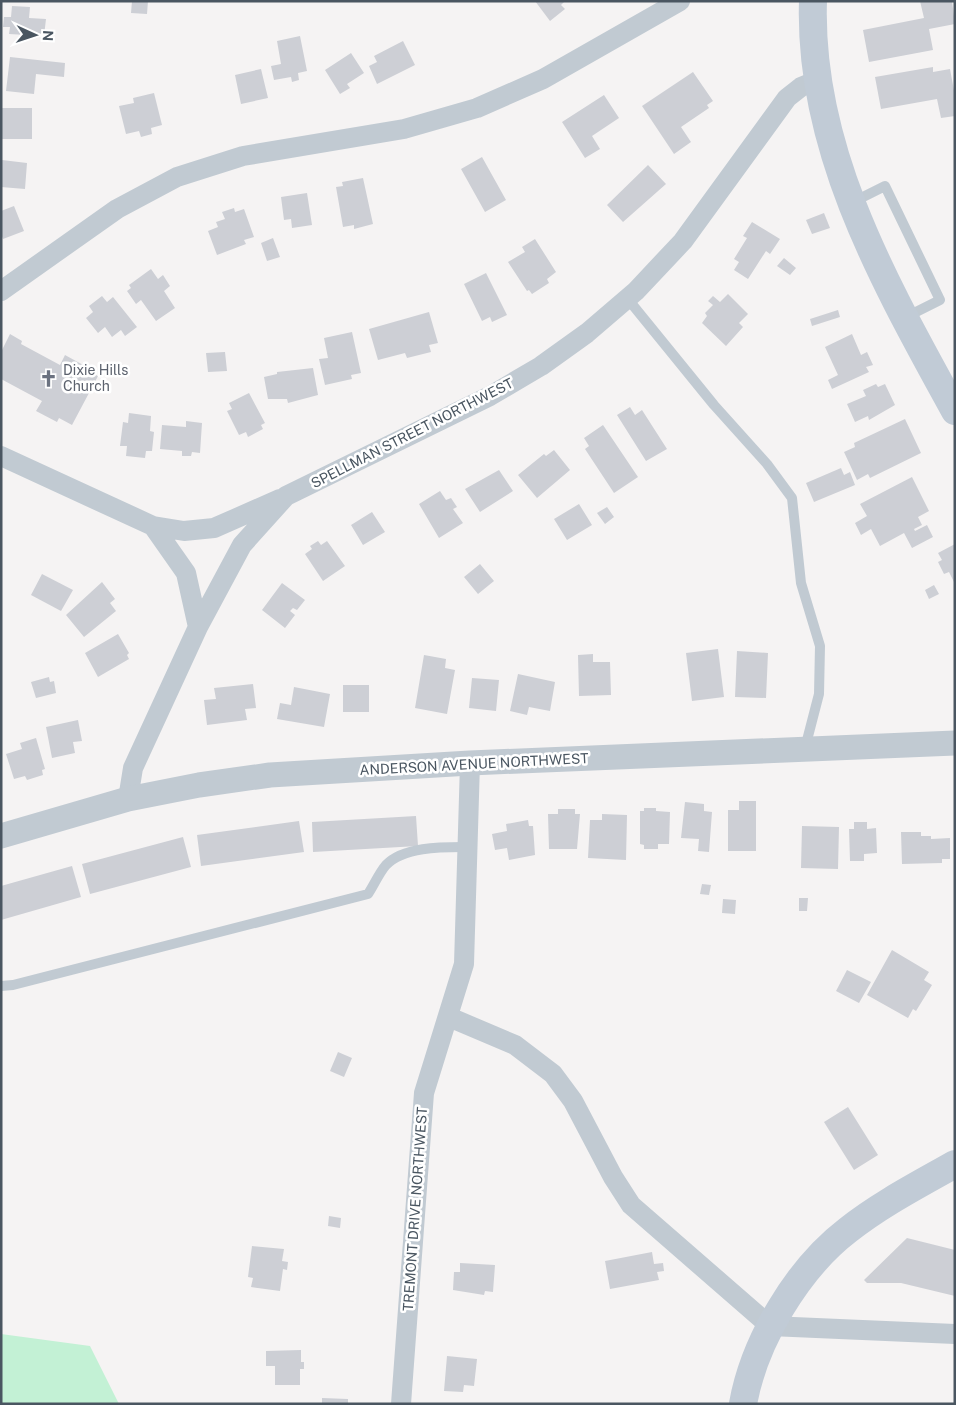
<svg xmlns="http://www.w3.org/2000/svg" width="956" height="1405" font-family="'Public Sans',sans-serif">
<rect width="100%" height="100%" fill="#f5f3f3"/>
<path fill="#c3f1d5" d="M1 1334 90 1346 119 1404H1Z"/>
<path fill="#cdcfd5" d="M132 1H148L147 14 131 13Z
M535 1H565L561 5 565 9 550 21Z
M920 1H952L955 24 929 29 933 50 869 62 863 30 924 18Z
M12 6 30 7 29 18 46 19 44 36 9 34 10 27H3L4 17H11Z
M300 36 307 71 298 73 299 80 292 82 291 77 274 80 271 66 281 64 277 41Z
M403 41 415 65 377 84 369 66 377 62 374 56Z
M351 53 364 73 347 84 350 88 340 94 325 70Z
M10 57 65 63 64 77 36 74 34 94 6 91Z
M933 67V72L950 69 955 96V116L941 118 937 99 881 109 875 77Z
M261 69 268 98 241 104 235 75Z
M693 72 713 101 707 105 709 108 681 127 691 142 674 154 642 106Z
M154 93 162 125 151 128 152 134 141 137 139 131 126 134 119 106 134 103 133 98Z
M604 95 619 118 592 136 600 149 585 158 562 122Z
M2 108H32V139H2Z
M482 157 506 200 485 212 461 169Z
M2 160 27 163 25 189 1 187Z
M648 165 666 184 623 222 607 205Z
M363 178 373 224 354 229V225L343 227 336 187 343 186 342 182Z
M307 193 312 225 292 228 291 219 284 220 281 197Z
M14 206 24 231 3 239 1 234V211Z
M234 208 235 212 244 209 254 237 244 240 246 244 217 255 208 231 218 227 216 222 225 219 222 212Z
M824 213 830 228 812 234 806 220Z
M752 222 780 239 770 254 766 251 748 279 734 270 739 262 734 259 747 238 743 236Z
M273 238 280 257 267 261 261 243Z
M535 239 556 272 547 279 549 283 532 294 529 290 527 291 508 262 525 252 522 247Z
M784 258 796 268 790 275 777 266Z
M151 269 158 279 163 275 170 286 164 291 175 308 156 321 141 300 136 304 127 291 131 288 129 285Z
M486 273 507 315 492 322 490 317 482 321 464 284Z
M728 294 748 314 739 323 743 327 726 346 702 323 707 316 705 313 713 305 708 301 713 296 720 302Z
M102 296 107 302 113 297 137 327 125 336 121 330 112 337 105 327 98 333 86 318 93 312 89 306Z
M838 310 840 317 812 326 810 319Z
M429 312 438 343 429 345 431 352 407 358 405 353 378 360 369 329Z
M352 332 361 373 351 375 352 379 325 385 319 359 328 358 324 338Z
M10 334 22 341 21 344 60 365 65 355 85 366 83 369 98 376 72 425 59 418 57 422 36 411 42 401 1 379V352Z
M852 334 861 355 867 352 873 365 866 367 869 372 832 389 828 380 838 375 825 347Z
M225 352 227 371 208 372 206 353Z
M313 368 318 395 288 403 287 399H268L264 377 277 374V372Z
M876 384 878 387 885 384 895 405 869 420 868 416 855 422 847 404 866 396 863 390Z
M249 393 265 423 261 425 263 429 248 437 246 432 239 435 227 411 232 409 229 403Z
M630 407 635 415 642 410 667 449 646 461 617 415Z
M129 413 151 416 150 431 154 432 152 451H146L145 458 126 456 127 446H120L123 422 128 423Z
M905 419 921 453 870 478 868 474 857 480 844 452 855 447 854 443Z
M186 421 202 423 200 453 192 452 191 456H182V451L160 449 162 425 186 427Z
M603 425 638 477 614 493 585 449 589 446 584 438Z
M554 450 570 470 537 498 518 475 544 454 546 456Z
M841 468 844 475 850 472 855 485 814 502 806 483Z
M499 470 513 491 480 512 465 489Z
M912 477 929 511 918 517 922 525 914 529 915 531 927 525 933 537 912 548 904 533 880 546 871 529 861 535 855 523 867 516 860 504Z
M440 491 446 500 451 498 457 507 453 509 463 523 439 538 419 504Z
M579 504 592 525 567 540 554 519Z
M607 507 614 517 605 524 597 513Z
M372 512 385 532 363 545 351 525Z
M318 541 321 545 327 541 345 566 323 581 305 554 312 549 310 546Z
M955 544V584L949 572 944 574 938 562 942 560 938 553Z
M480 564 494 581 478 594 464 577Z
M42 574 73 590 61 611 31 595Z
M102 582 115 599 110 603 116 611 84 637 66 615Z
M282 583 305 600 297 610 293 608 290 611 295 615 285 628 262 610Z
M934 585 939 594 929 599 925 590Z
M118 634 129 653 127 655 129 659 98 677 85 653Z
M718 649 724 697 692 701 686 653Z
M737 651 768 653 766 698 735 697Z
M593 654V662H610L611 695 579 696 578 655Z
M424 655 446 659 445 668 455 670 447 714 415 708Z
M518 674 555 682 550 711 529 707 527 715 510 711Z
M49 677 50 682 54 681 56 693 36 698 31 682Z
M472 678 499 680 496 711 469 708Z
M253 684 256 708 245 709 247 720 207 725 204 700 216 699 214 688Z
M343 685H369V712H343Z
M294 687 330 694 324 727 277 719 280 703 291 705Z
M78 720 82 741 73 742 75 753 52 758 46 727Z
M36 738 45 769 42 770 43 775 27 780 25 776 14 779 6 754 22 749 20 743Z
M739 801H756V851H728V810H739Z
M685 802 704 804V811L712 812 709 852 698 851 699 839 681 838Z
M644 808H656V811L670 812 669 844H658V849H644V845L640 844V811H644Z
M558 809H575V814H580L577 849H549L548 814H558Z
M602 814 627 815 626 860 588 858 590 820H602Z
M416 816 418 846 313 852 312 822Z
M528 820 529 826H533L535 855 509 860 507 848 495 850 492 834 507 831 506 824Z
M299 821 304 852 201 866 197 835Z
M854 822H867V829L876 828 877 853 864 854V861H850L849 829H854Z
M802 826 839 827 838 869 801 868Z
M901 832H921V836H931V839L950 838V859H942V863L902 864Z
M183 837 191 867 90 894 82 864Z
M72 866 81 897 1 920V886Z
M702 884 711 885 709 895 700 894Z
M799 898H808L807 911H799Z
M723 899 736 900 735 914 722 913Z
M892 950 929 972 924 980 932 985 916 1011 913 1009 908 1018 867 995Z
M847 970 871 982 859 1003 836 991Z
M338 1052 352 1058 344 1077 330 1071Z
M848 1107 878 1155 854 1170 824 1122Z
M329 1216 341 1218 340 1228 328 1226Z
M907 1238 955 1250V1296L901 1283H867L864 1280Z
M252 1246 284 1249 282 1261 288 1262 287 1270 283 1269 280 1291 251 1287 253 1278 248 1277Z
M652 1252 654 1264 663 1263 664 1271 657 1272 659 1280 610 1289 605 1261Z
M460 1263 495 1265 493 1292 485 1291 484 1295 453 1290 454 1272H460Z
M301 1350V1362H304V1369H300V1385H275V1366H266V1351Z
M447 1356 477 1359 474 1386 464 1385 463 1392 444 1391Z
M322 1398 348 1399V1404H322Z"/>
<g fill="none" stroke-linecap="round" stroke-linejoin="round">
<path stroke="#c1cad2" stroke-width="10" d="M853 202 885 186 940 300 906 317
M627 298 714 405 767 464 792 498 801 583 820 646 819 694 805 748
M1 986 13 985 368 894C374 885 379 873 386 865 404 846 444 847 468 847"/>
<path stroke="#c1cad2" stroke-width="20" d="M1 291 117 209 177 177 243 156 404 129 477 108 543 79 680 1
M1 456 153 526 184 531 214 528 280 499
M153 526 186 573 198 627
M128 799 133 768 198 627 242 545 286 496 490 396 541 366 587 333 636 291 683 241 787 98 801 87 818 80
M449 1017 515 1045 553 1074 573 1101 613 1177 631 1205 770 1326 955 1334
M401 1404 424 1093 464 964 470 763"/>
<path stroke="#c1cad2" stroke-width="25" d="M1 836 128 799 199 785 270 775 470 763 955 743"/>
<path stroke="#c1cbd6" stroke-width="28" d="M813 1C808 150 886 285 955 411
M743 1404C754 1342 797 1269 848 1230 881 1204 918 1185 955 1164"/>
</g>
<defs>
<symbol id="church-bare" viewBox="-9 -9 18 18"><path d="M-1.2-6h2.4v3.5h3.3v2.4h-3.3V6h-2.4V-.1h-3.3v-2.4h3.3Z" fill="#6b7280" stroke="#fff" stroke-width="2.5" paint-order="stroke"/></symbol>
</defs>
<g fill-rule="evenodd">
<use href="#church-bare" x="36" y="366" width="25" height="25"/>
</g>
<g text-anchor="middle" stroke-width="5" stroke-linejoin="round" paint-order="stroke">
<g font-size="14" fill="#5b616d" stroke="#fff" text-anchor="start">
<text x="63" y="375">Dixie Hills<tspan x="63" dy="16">Church</tspan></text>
</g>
<g font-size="14" fill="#4a5661" stroke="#fff">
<text transform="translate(412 433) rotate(-27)" y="5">SPELLMAN STREET NORTHWEST</text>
<text transform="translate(474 764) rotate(-3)" y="5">ANDERSON AVENUE NORTHWEST</text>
<text transform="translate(415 1209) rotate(-86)" y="5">TREMONT DRIVE NORTHWEST</text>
</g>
</g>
<rect width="956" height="1405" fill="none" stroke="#4a5661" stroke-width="5"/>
<g transform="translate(35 35) rotate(93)" stroke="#ffffff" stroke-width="4" paint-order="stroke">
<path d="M0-4L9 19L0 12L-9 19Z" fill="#4a5661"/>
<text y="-8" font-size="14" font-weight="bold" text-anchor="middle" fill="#4a5661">N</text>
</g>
</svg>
